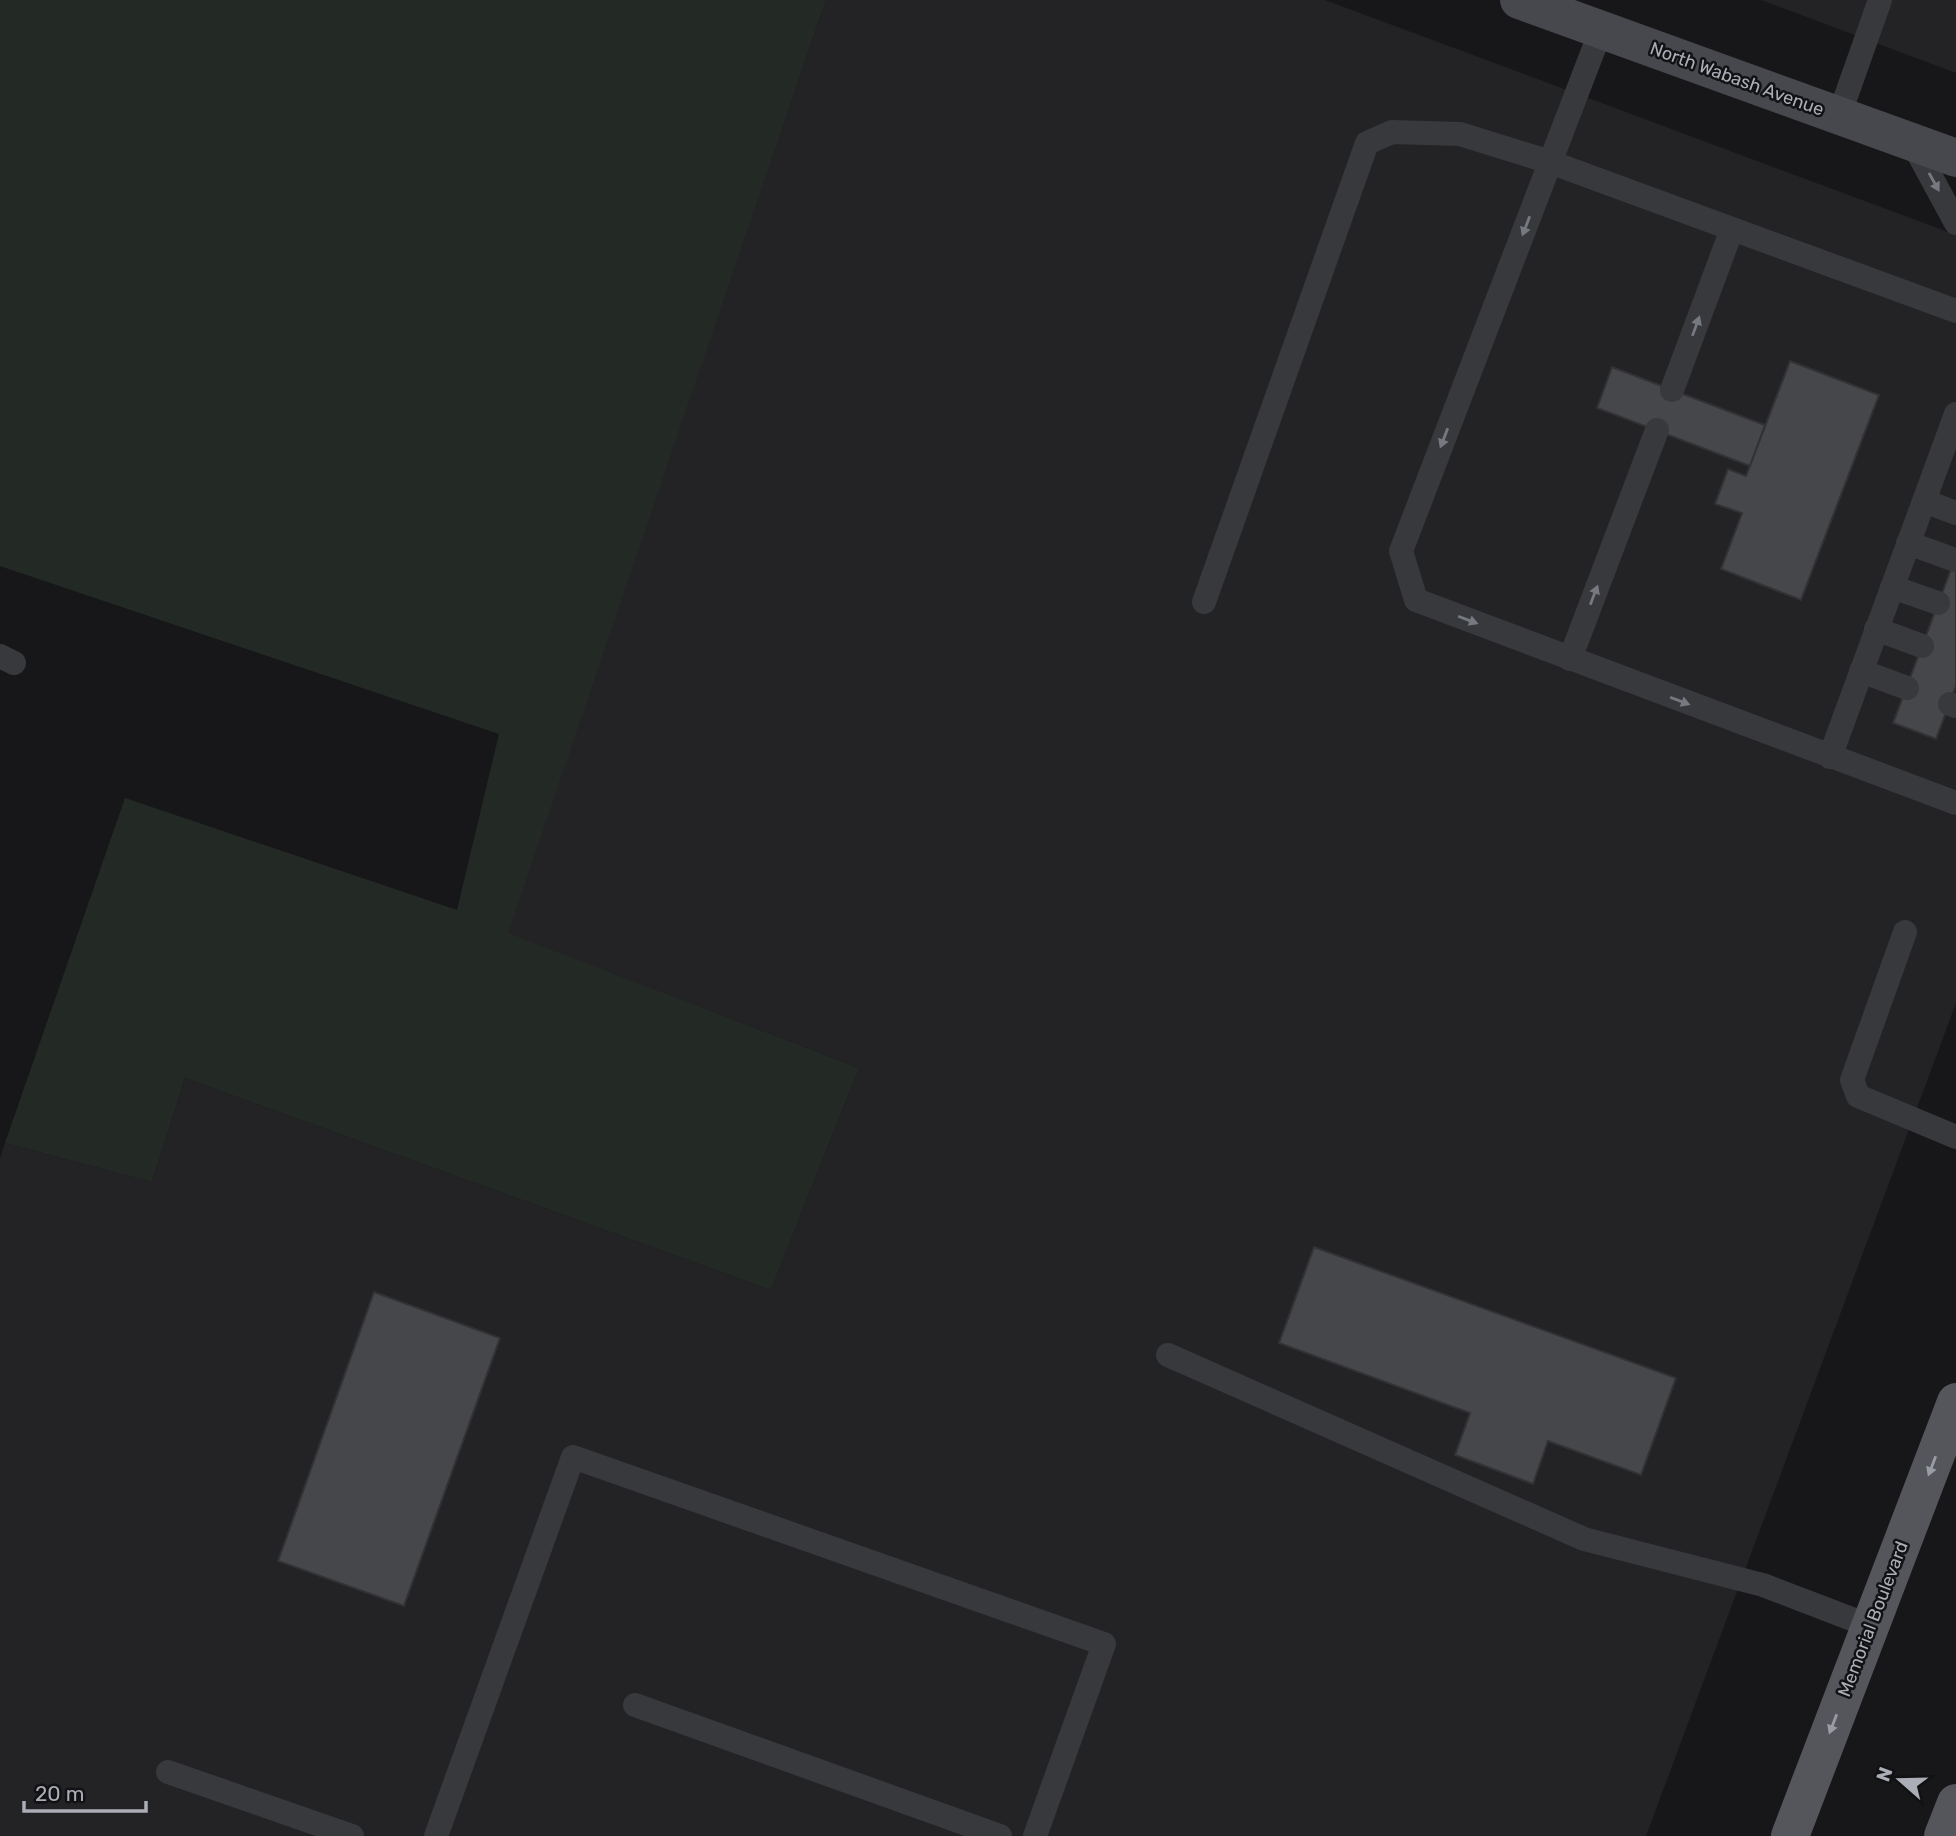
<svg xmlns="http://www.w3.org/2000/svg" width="1956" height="1836" font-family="Rubik,sans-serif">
<rect width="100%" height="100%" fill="#171719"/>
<path fill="#232325" d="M826 0H1325L1956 235V1003L1646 1836H0V1158L5 1143 152 1182 185 1078 771 1290 859 1068 507 933Z
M1761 0H1956V73Z"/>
<path fill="#232a25" d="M0 0H826L508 933 859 1068 771 1290 185 1078 152 1182 5 1143 125 798 457 910 499 734 0 566Z"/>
<path fill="#46474b" stroke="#323134" stroke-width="2" d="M1790 361 1879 395 1801 600 1721 569 1742 513 1715 504 1728 469 1746 476Z
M1612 367 1765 425 1750 466 1597 408Z
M1956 556V686L1936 739 1893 723Z
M1314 1247 1676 1378 1641 1475 1548 1441 1533 1484 1455 1455 1470 1413 1279 1343Z
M374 1292 500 1338 404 1606 278 1561Z"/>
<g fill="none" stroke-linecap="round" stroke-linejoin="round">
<path stroke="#38393d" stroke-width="24" d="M1601 30 1401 551 1416 600 1956 803
M1839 116 1880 0
M1912 142 1956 223
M1672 390 1732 229
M1924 501 1956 513
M1908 543 1955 560
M1892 587 1938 603
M1204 602 1367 143 1392 132 1460 134 1550 162 1956 311
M1876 629 1922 646
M0 656 14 663
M1570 659 1657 430
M1861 671 1907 688
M1950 704 1956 706
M1830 757 1956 414
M1905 932 1852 1080 1858 1096 1956 1137
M1168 1355 1584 1539 1763 1585 1870 1626
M635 1705 1000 1836
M168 1772 352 1836
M436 1836 573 1457 1104 1644 1035 1836"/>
<path stroke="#47484d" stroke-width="38" d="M1519 0 1956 158"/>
<path stroke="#55565c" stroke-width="38" d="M1790 1836 1956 1402
M1943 1836 1956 1803"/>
</g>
<defs><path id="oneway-solid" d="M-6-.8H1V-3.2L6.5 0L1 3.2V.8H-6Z" transform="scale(1.75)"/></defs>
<g fill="#777980">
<use href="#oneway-solid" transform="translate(1934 182) rotate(61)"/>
<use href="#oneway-solid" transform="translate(1526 226) rotate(111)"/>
<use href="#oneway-solid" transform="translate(1696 326) rotate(-70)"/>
<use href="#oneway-solid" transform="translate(1444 438) rotate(111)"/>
<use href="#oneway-solid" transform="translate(1594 595) rotate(-69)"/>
<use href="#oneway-solid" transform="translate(1468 620) rotate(21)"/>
<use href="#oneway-solid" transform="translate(1680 701) rotate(21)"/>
</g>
<g fill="#9a9ca5">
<use href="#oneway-solid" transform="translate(1932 1466) rotate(111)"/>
<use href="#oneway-solid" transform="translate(1833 1724) rotate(111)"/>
</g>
<g text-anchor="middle" stroke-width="5" stroke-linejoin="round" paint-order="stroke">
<g font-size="18" fill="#abadb7" stroke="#121214">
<text transform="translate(1737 79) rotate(20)" y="6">North Wabash Avenue</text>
<text transform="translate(1873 1619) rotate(-69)" y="6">Memorial Boulevard</text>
</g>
</g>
<g transform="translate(1900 1780) rotate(290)" stroke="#121214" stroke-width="5" paint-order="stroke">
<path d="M0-5L12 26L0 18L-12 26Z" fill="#abadb7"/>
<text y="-10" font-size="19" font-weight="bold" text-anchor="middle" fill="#abadb7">N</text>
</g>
<path d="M24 1801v10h122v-10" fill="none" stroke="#abadb7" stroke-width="3.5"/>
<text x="35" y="1801" font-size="21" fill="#abadb7" stroke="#121214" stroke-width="5" paint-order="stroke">20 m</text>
</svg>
